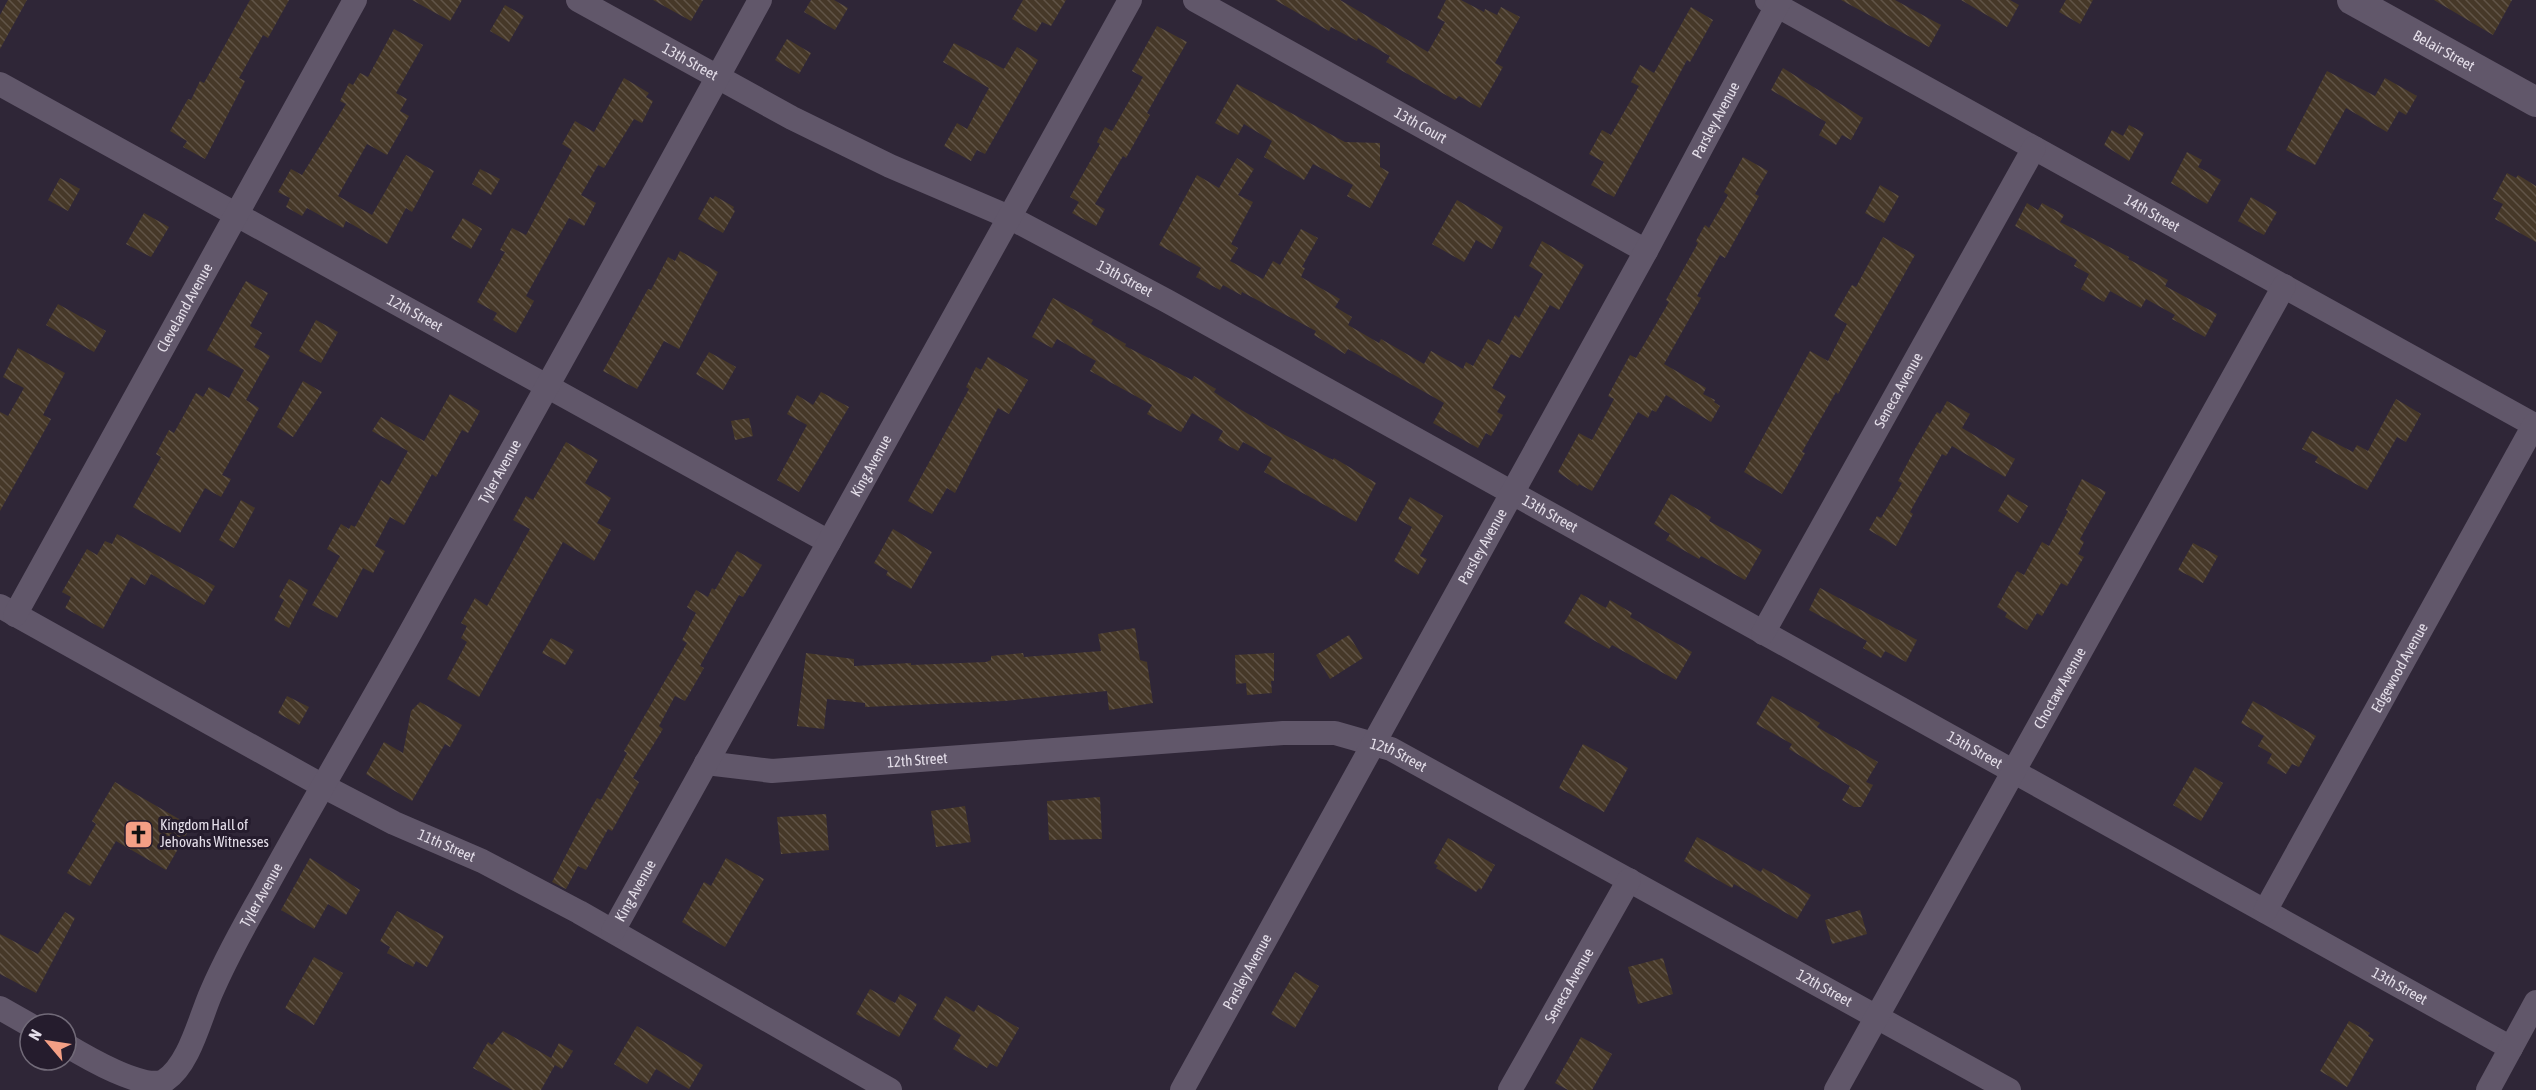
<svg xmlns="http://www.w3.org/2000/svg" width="2536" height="1090" font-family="'Asap Condensed',sans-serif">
<defs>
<pattern id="building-back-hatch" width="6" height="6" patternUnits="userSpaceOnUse" patternTransform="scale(1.5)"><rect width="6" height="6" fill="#463828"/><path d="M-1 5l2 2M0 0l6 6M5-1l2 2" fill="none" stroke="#615447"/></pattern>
</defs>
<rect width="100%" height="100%" fill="#2f2637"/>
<path fill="url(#building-back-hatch)" d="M8 0H27L0 49V15Z
M250 0H289L268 38 263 35 239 78 245 81 205 159 183 147 187 141 170 131 188 99 191 100 200 81 204 83Z
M412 0H462L450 21Z
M653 0H703L691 21Z
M811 0H834L848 8 835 30 804 12Z
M1023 0H1066L1051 26 1042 22 1036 32 1012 19Z
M1275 0H1340L1428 52 1445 22 1437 18 1446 0H1461L1484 12 1485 9 1497 15 1501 7 1520 17 1495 63 1503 67 1480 108 1459 96 1455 100 1386 62 1390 56 1358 38 1357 41 1331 27 1329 31Z
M1841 0H1895L1941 25 1929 47Z
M1961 0H2010L2019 5 2007 27Z
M2066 0H2093L2080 24 2059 12Z
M2434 0H2512L2493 35Z
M505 5 524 16 509 42 490 31Z
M1691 7 1713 20 1690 62 1687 60 1614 197 1591 185 1604 162 1589 154 1602 130 1611 135 1639 86 1631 82 1640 65 1654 73Z
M1157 26 1187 42 1147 113 1150 115 1126 158 1123 156 1095 204 1105 209 1096 226 1072 213 1079 202 1070 197 1100 144 1097 142 1105 127 1112 131 1143 77 1132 71Z
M394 29 423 45 396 93 407 99 400 111 409 116 387 155 367 144 338 196 372 215 406 155 434 171 412 212 406 208 387 244 346 221 343 228 307 208 302 216 286 207 290 198 278 192 291 169 302 175 346 104 340 101 349 83 353 85 360 73 368 77Z
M787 39 811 53 799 74 775 60Z
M954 43 1004 69 1017 47 1038 60 985 154 977 150 971 161 944 146 957 123 967 129 989 88 943 62Z
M1783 68 1863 118 1851 140 1842 135 1836 145 1819 135 1826 122 1771 90Z
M2327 71 2375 96 2385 78 2417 96 2406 115 2399 111 2387 132 2346 108 2315 165 2286 150Z
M624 78 649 93 646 97 653 101 642 123 634 119 604 168 598 165 581 195 596 203 584 226 569 218 526 296 534 301 516 333 493 320 497 313 477 302 505 252 500 250 512 228 526 235 572 150 562 144 575 121 594 132Z
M1237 84 1345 142 1380 143V167L1389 172 1370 208 1347 196 1353 185 1313 164 1304 180 1264 157 1272 141 1244 124 1238 135 1215 123Z
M2129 125 2144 133 2129 161 2104 145 2112 130 2123 136Z
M2187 152 2202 160 2198 167 2221 180 2207 204 2171 183Z
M1743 157 1768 171 1755 194 1759 196 1725 258 1720 255 1697 296 1701 298 1664 364 1706 388 1703 394 1715 400 1714 402 1720 406 1711 422 1666 395 1656 412 1652 410 1648 418 1638 412 1592 491 1579 484 1578 486 1558 472 1579 433 1592 440 1614 399 1608 396 1630 355 1636 358 1669 302 1666 300 1698 243 1696 241 1705 225 1709 228 1728 195 1724 192Z
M1237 158 1254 169 1238 195 1253 202 1231 244 1238 248 1230 261 1263 279 1273 261 1280 265 1301 229 1318 238 1302 267 1305 268 1301 277 1340 299 1335 307 1352 317 1348 325 1379 343 1381 339 1424 364 1431 351 1463 369 1466 362 1473 366 1488 339 1499 345 1515 315 1519 318 1543 274 1529 266 1542 241 1584 265 1559 310 1550 305 1520 358 1511 354 1492 388 1506 396 1497 412 1503 415 1491 436 1486 433 1478 448 1433 423 1444 403 1348 349 1345 354 1314 335 1316 331 1242 292 1241 295 1223 285 1220 290 1196 277 1201 268 1159 245 1197 175 1219 188Z
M480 169 500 179 491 195 472 184Z
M2507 173 2516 178 2518 175 2536 186V242L2495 219 2503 204 2493 199Z
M60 178 80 189 68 211 48 200Z
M1880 185 1899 196 1884 223 1865 213Z
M715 196 734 207 733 209 735 211 723 233 698 219 710 197 713 199Z
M2251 197 2277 212 2264 235 2238 221Z
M1457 200 1503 227 1492 249 1476 240 1464 262 1432 244Z
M2027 203 2038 210 2042 203 2064 215 2060 222 2129 257 2128 259 2168 280 2165 286 2217 314 2205 337 2172 319 2175 315 2146 299 2141 308 2110 291 2104 302 2081 289 2089 274 2074 266 2077 260 2015 226Z
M144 213 169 227 151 257 126 244Z
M463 218 482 229 471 249 451 238Z
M1883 237 1915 255 1838 394 1836 392 1802 452 1805 453 1782 494 1744 472 1810 351 1828 361 1847 324 1834 316 1852 285 1856 287Z
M680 251 718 272 679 349 664 341 637 389 603 371 648 289 651 290 668 257 675 261Z
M246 281 268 293 250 326 262 333 254 347 270 356 246 400 259 408 222 475 231 479 221 497 205 488 180 533 133 507 161 457 156 454 169 430 174 433 196 393 203 397 209 387 229 398 244 370 207 350Z
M1053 298 1093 320 1091 324 1126 344 1125 346 1192 380 1194 376 1216 389 1214 392 1238 408 1283 434 1333 460 1334 458 1376 483 1356 522 1264 472 1272 458 1243 442 1238 451 1218 440 1223 431 1192 413 1181 432 1147 414 1152 405 1090 371 1096 361 1057 339 1052 348 1032 337Z
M58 304 106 331 94 352 46 325Z
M316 320 338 332 321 363 299 351Z
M18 348 65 373 43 415 51 419 0 511V412L8 416 24 388 3 377Z
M709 352 736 367 723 390 696 374Z
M988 357 1028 380 1009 414 998 408 955 493 947 488 932 514 908 501 969 389 966 387 976 367 981 370Z
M303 381 322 392 293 437 277 427Z
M821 392 849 407 799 492 777 480 807 425 787 414 797 395 813 405Z
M450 394 480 411 468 433 462 430 436 477 432 474 404 525 390 517 375 546 385 551 373 573 363 568 337 618 312 605 340 556 327 549 341 524 349 529 351 525 355 527 381 480 389 485 408 451 372 431 381 417 424 441Z
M2396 399 2421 414 2406 442 2397 437 2367 490 2315 462 2318 457 2302 449 2312 431 2353 452 2357 445 2368 451Z
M1947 401 1970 414 1962 428 2015 459 2005 477 1952 446 1946 456 1942 454 1910 512 1913 514 1896 546 1869 530 1877 516 1881 518 1902 483 1898 481 1915 449 1937 412 1940 414Z
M749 418 753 436 735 440 731 421Z
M566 442 598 460 585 483 611 498 597 523 611 530 594 561 563 542 479 697 447 679 467 642 461 638 467 626 461 623 475 598 487 606 530 529 513 520 526 496 533 500Z
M2082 479 2106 492 2080 539 2084 542 2078 554 2084 557 2067 586 2061 583 2042 616 2037 613 2027 630 2005 617 2007 613 1997 607 2017 571 2024 575 2042 542 2049 546 2068 511 2066 510Z
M1671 494 1711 517 1709 521 1762 550 1745 580 1701 556 1699 559 1666 540 1670 534 1654 524Z
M2008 494 2028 506 2018 523 1998 511Z
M1410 497 1443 516 1420 556 1427 559 1418 575 1394 561 1412 527 1398 519Z
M241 500 255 508 234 548 219 540Z
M893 529 932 552 911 589 886 575 888 571 874 563Z
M117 534 215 586 204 605 151 574 145 585 131 577 103 629 65 608 71 597 62 592 87 549 97 555 105 541 112 544Z
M2193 543 2218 556 2203 583 2178 570Z
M737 551 762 565 743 597 739 595 700 666 704 668 685 701 675 696 659 726 663 729 633 778 639 782 612 831 608 829 586 870 578 866 566 889 552 882 581 826 597 798 601 800 627 753 624 751 687 643 682 640 696 613 687 607 696 590 708 597 712 588 715 590Z
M289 579 308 590 289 628 274 620 284 600 279 597Z
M1820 588 1917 640 1906 662 1885 651 1881 658 1863 648 1867 641 1809 610Z
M1581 594 1606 608 1610 600 1632 613 1630 617 1692 652 1676 680 1612 645 1609 649 1564 623Z
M1135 628 1140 660 1147 662 1153 703 1109 710 1107 691 1004 701 865 707V703L827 699 824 729 797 726 806 653 854 659V666L911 663V665L986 662 991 660V656L1023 653 1024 657 1101 651 1098 634Z
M1349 635 1363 658 1330 679 1316 655Z
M551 638 574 650 565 665 542 653Z
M1274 653V681H1271L1272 693 1247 695 1246 683 1236 684 1235 655Z
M287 696 309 707 299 725 278 713Z
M1772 696 1820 723 1817 727 1878 762 1866 782 1873 785 1861 807H1854L1842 800 1850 786 1789 749 1792 744 1756 724Z
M2253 701 2316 736 2299 767 2292 764 2286 774 2267 763 2272 754 2258 746 2264 736 2241 723Z
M420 702 462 725 450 747 445 744 412 801 366 774 384 742 403 753 411 711Z
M1583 744 1628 768 1604 812 1559 788Z
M2195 767 2223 783 2201 821 2173 805Z
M115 782 191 826 166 870 116 841 90 886 67 873 96 824 92 821Z
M1100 797 1102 839 1049 840 1047 801Z
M965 806 971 842 936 847 931 811Z
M826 814 829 850 781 854 777 817Z
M1697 837 1761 872 1763 868 1811 895 1797 919 1734 884 1732 888 1684 861Z
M1448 838 1495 865 1481 890 1479 888 1476 892 1436 868 1438 866 1434 863Z
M310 858 360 890 346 915 328 904 314 929 281 910Z
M726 858 764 879 725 947 682 922 704 882 711 886Z
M1860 910 1867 934 1832 944 1825 920Z
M397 911 444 936 427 967 416 961 413 967 387 953 390 947 380 941Z
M65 912 75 918 36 993 0 974V934L38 954Z
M314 957 343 973 314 1025 285 1008Z
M1663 958 1673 994 1638 1004 1628 967Z
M1295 972 1319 986 1295 1028 1271 1014Z
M870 989 895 1003 900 994 917 1004 899 1037 856 1014Z
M946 996 974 1012 978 1005 1019 1028 997 1067 990 1063 987 1068 953 1049 961 1035 933 1019Z
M2349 1021 2370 1033 2368 1036 2374 1039 2347 1087 2320 1071Z
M637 1026 703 1065 689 1089 656 1069 647 1084 614 1064Z
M503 1031 551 1058 559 1043 573 1051 562 1069 555 1065 541 1090H512L473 1068 488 1042 492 1045Z
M1581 1037 1612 1054 1592 1090H1568L1555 1083Z"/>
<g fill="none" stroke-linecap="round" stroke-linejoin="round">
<g stroke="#61576a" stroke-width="24">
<path id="s1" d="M578 0 792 118 890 166 1009 217 1167 301 2511 1048"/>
<path id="s2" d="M1195 0 1646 251"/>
<path id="s3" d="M1767 0 2536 426"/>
<path id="s4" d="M0 84 829 542"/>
<path id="s5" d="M0 606 323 786 394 823 482 861 579 912 890 1090"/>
<path id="s6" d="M15 615 355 0"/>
<path id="s7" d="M1763 633 2034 148"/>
<path id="s8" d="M706 763 772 771 1283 733H1335L1391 749 2009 1090"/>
<path id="s9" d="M2265 911 2534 425"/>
<path id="s10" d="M613 931 1130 0"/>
<path d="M0 1008 30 1025"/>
<path id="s11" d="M66 1045C86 1057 142 1090 164 1081 189 1066 200 1018 211 993 226 958 245 924 264 891 318 792 376 696 430 597 541 399 651 199 760 0"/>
<path id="s12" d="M1182 1090 1646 251 1780 0"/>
<path id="s13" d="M1510 1090 1629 880"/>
<path id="s14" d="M1836 1090 2284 286"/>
<path d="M2488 1090 2536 1002"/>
</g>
<path stroke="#61576a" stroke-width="30" id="s15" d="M2352 0 2536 102"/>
</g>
<defs>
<symbol id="church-square" viewBox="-11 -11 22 22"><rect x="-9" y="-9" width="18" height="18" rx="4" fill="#f39f85" stroke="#251c2d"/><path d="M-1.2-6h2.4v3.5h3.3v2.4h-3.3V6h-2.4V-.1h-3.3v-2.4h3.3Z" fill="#111"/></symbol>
</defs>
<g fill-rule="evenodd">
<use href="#church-square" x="122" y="818" width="33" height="33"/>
</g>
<g text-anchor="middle" stroke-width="6" stroke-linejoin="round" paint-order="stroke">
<g font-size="15" fill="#e4dee9" stroke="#251c2d">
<text dy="5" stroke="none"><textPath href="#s15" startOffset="105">Belair Street</textPath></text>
<text dy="5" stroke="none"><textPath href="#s1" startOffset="128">13th Street</textPath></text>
<text dy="5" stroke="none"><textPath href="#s12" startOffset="1107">Parsley Avenue</textPath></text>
<text dy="5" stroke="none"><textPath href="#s2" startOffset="258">13th Court</textPath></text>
<text dy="5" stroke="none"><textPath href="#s3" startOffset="440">14th Street</textPath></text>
<text dy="5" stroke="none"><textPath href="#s1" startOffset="614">13th Street</textPath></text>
<text dy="5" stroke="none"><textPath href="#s6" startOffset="351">Cleveland Avenue</textPath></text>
<text dy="5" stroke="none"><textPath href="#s4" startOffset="474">12th Street</textPath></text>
<text dy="5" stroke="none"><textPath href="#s7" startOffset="278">Seneca Avenue</textPath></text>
<text dy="5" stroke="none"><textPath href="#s10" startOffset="532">King Avenue</textPath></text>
<text dy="5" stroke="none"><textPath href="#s11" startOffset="804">Tyler Avenue</textPath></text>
<text dy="5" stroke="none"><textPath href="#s1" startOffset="1100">13th Street</textPath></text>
<text dy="5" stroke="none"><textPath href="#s12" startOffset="621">Parsley Avenue</textPath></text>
<text dy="5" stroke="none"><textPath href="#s9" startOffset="278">Edgewood Avenue</textPath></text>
<text dy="5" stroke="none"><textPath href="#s14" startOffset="460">Choctaw Avenue</textPath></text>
<text dy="5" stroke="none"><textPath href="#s1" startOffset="1586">13th Street</textPath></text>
<text dy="5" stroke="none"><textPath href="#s8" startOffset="698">12th Street</textPath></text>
<text dy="5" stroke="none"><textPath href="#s8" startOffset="212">12th Street</textPath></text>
<text dy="5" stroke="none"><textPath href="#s5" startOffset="507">11th Street</textPath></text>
<text dy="5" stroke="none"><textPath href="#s10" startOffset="46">King Avenue</textPath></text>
<text dy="5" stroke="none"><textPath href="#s11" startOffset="318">Tyler Avenue</textPath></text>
<text dy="5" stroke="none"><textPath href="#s12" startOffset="135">Parsley Avenue</textPath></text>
<text dy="5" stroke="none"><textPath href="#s13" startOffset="120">Seneca Avenue</textPath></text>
<text dy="5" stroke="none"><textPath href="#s1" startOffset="2072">13th Street</textPath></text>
<text dy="5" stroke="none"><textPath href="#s8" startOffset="1184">12th Street</textPath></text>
</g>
<g font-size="15" fill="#e4dee9" stroke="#251c2d" text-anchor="start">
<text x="160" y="830">Kingdom Hall of<tspan x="160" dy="17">Jehovahs Witnesses</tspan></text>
</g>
</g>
<g transform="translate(48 1042) rotate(299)"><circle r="28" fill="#251c2d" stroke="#716a78" stroke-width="1.5"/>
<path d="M0-4.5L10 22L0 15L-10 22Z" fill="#f39f85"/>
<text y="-9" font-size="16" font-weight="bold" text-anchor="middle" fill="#e4dee9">N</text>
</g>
</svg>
